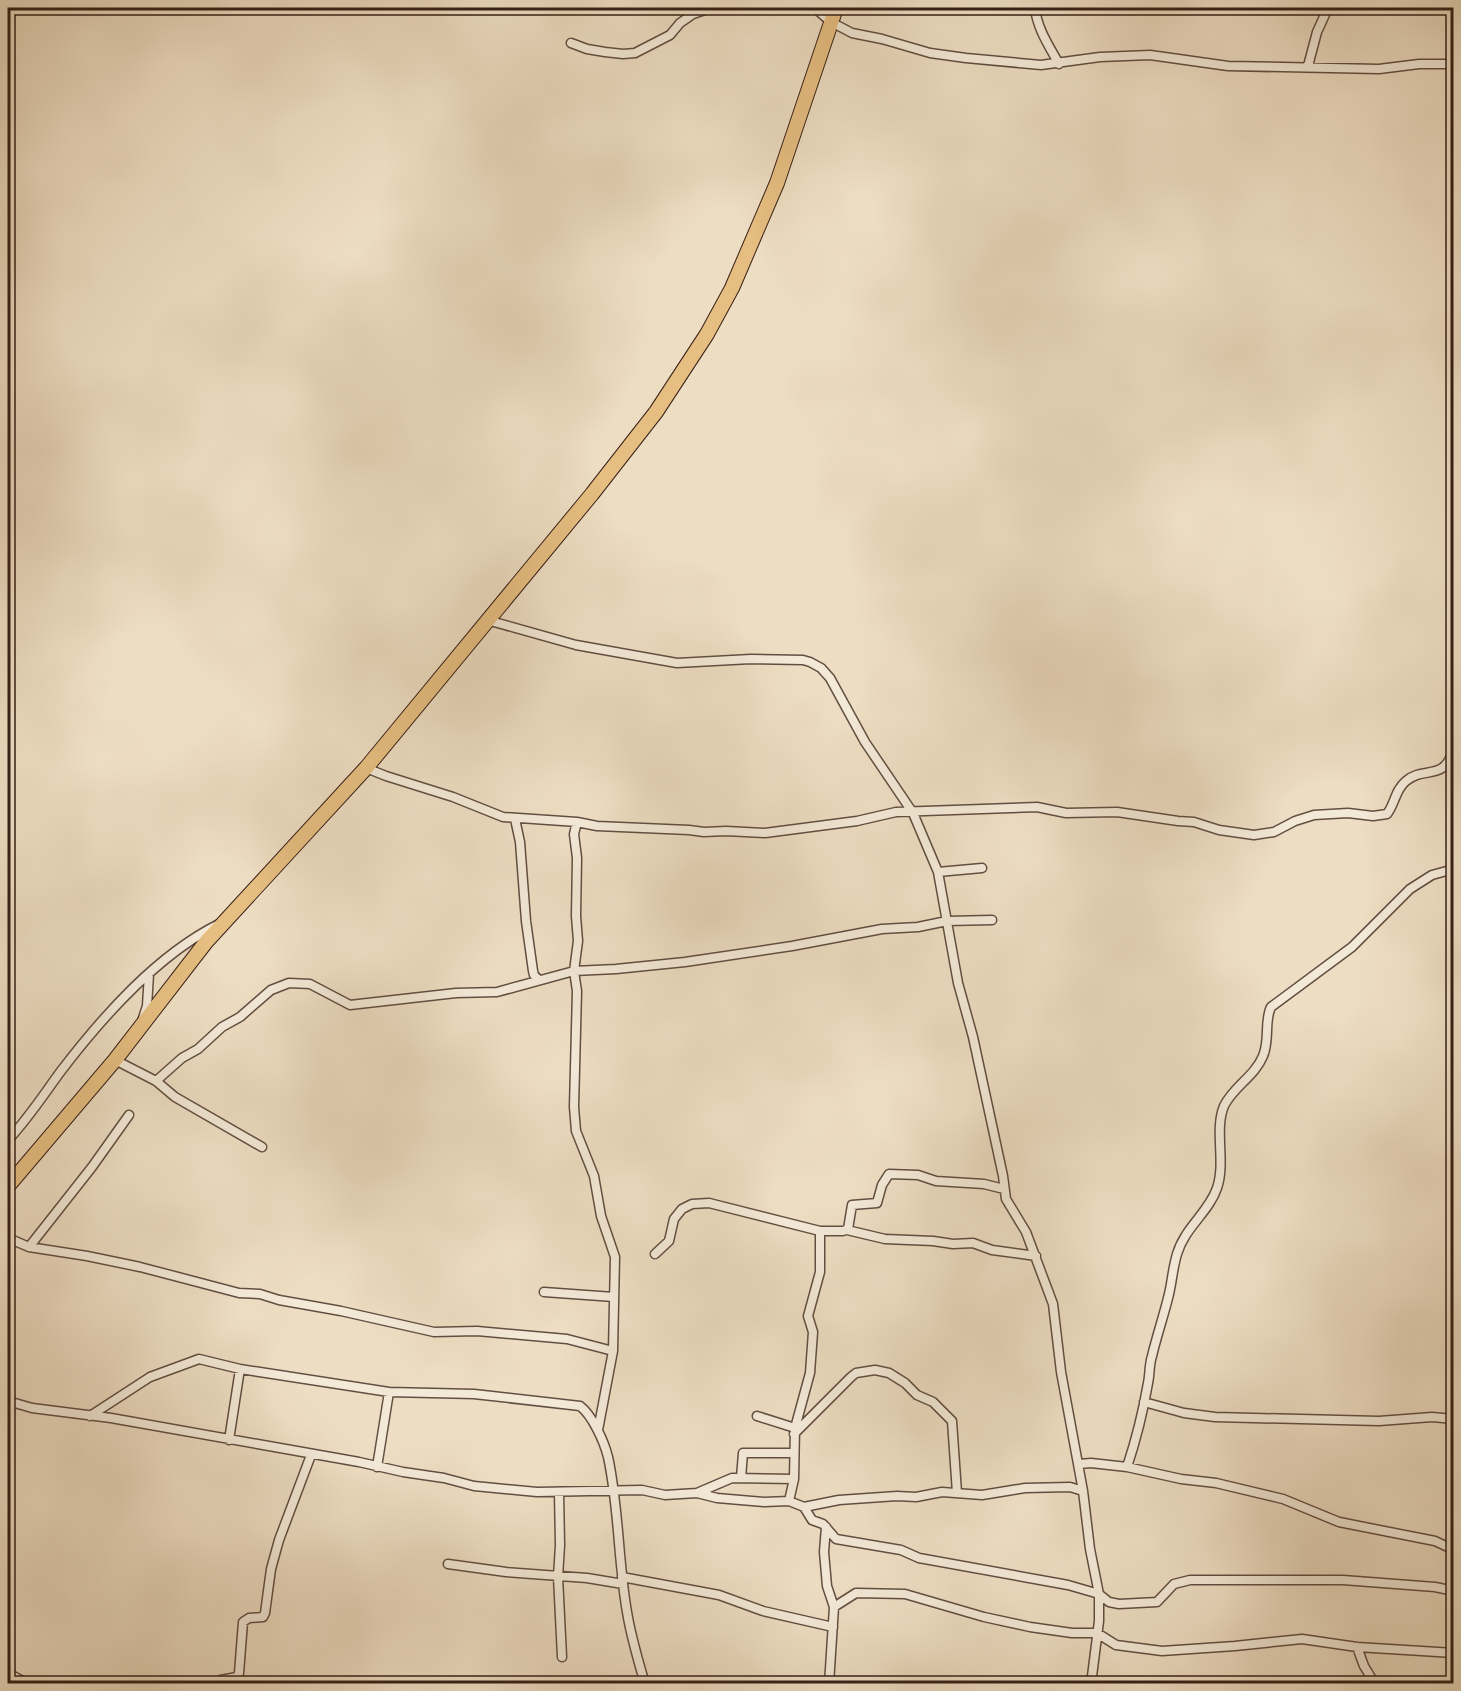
<svg xmlns="http://www.w3.org/2000/svg" width="1461" height="1691" font-family="'IM FELL DW Pica',serif">
<rect width="100%" height="100%" fill="#edddc2"/>
<filter id="stains"><feTurbulence type="fractalNoise" baseFrequency=".00333" numOctaves="4"/><feColorMatrix values="0 0 0 0 .2 0 0 0 0 .09 0 0 0 0 .02 0 0 0 .5 -.17"/></filter>
<radialGradient id="worn" r=".72"><stop offset=".6" stop-color="#630" stop-opacity="0"/><stop offset="1" stop-color="#630" stop-opacity=".3"/></radialGradient>
<g fill="none" stroke-linecap="round" stroke-linejoin="round">
<defs>
<path id="minor" d="M815 8 831 22 852 33 882 39 930 53 966 58 1041 65 1100 57 1150 55 1228 66 1379 69 1419 64H1454
M1035 8C1037 28 1049 46 1059 64
M571 43 587 49 605 52 623 54 635 53 670 35 680 23 693 14 711 8
M1308 66 1317 32 1328 8
M487 620 576 645 677 663 751 659 803 660 810 662 821 668 830 678 865 742 913 813 938 872 958 983 973 1037 1003 1176 1006 1199 1026 1232 1053 1304 1061 1372 1083 1491 1090 1549 1099 1594V1621L1091 1684
M366 768 386 776 453 797 503 817 577 822 597 826 689 830 704 832 726 831 765 833 857 821 896 812 1037 807 1066 813 1117 812 1178 821 1194 822 1219 830 1254 835 1274 832 1295 821 1314 815 1348 813 1373 816 1387 814C1395 804 1395 790 1406 781 1425 765 1444 783 1454 748
M515 819 520 842 526 921 533 971 534 975 539 980
M577 822 574 834 577 858 576 916 578 941 574 971 577 991 574 1107 576 1131 594 1176 601 1216 615 1257 613 1351 598 1430
M938 872 982 868
M143 1018 147 1006 149 974
M115 1060 156 1081 175 1097 262 1147
M156 1081 182 1058 198 1049 222 1027 240 1017 271 990 289 983 310 984 350 1005 456 993 497 992 574 971 616 969 685 962 792 946 882 929 918 927 947 921 992 920
M8 1140C28 1119 44 1094 61 1071 103 1016 157 955 219 924
M847 1230 885 1239 933 1241 953 1244 973 1243 992 1250 1036 1256
M8 1238 29 1247 87 1256 140 1267 239 1293 260 1294 279 1300 341 1311 434 1332 477 1331 567 1339 613 1351
M29 1247 92 1167 129 1115
M655 1254 669 1241 674 1219 682 1209 692 1204 709 1203 820 1231H843L848 1229 852 1205 877 1203 882 1185 889 1174 918 1175 936 1181 984 1184 1004 1189
M544 1292 614 1297
M8 1401 32 1408 111 1418 359 1462 403 1472 444 1478 474 1486 537 1492 642 1490 665 1495 697 1493 717 1498 764 1502 789 1501 804 1507 812 1520 823 1524 836 1539 901 1550 919 1558 1068 1585 1099 1594 1109 1602 1119 1604 1157 1602 1174 1584 1190 1580H1343L1435 1587 1454 1591
M1144 1402 1184 1413 1215 1417 1379 1421 1432 1417 1454 1419
M90 1416 150 1377 199 1359 240 1369 389 1392 474 1394 580 1406C592 1415 604 1441 608 1457 619 1507 618 1561 627 1612 631 1637 638 1660 645 1684
M757 1416 795 1428
M794 1434 851 1377 856 1373 875 1370 889 1373 905 1383 917 1395 933 1402 952 1421 957 1493
M229 1440 240 1369
M1079 1464 1091 1463 1127 1467 1181 1479 1216 1483 1283 1499 1339 1522 1435 1541 1454 1550
M377 1467 389 1392
M1127 1467C1136 1440 1143 1412 1148 1383 1150 1374 1149 1365 1152 1356 1157 1335 1164 1315 1169 1294 1172 1281 1173 1267 1177 1254 1185 1227 1209 1212 1217 1188 1226 1162 1214 1130 1224 1106 1233 1087 1255 1076 1263 1056 1270 1040 1264 1021 1271 1007L1352 947 1410 889 1432 875 1454 869
M741 1478 743 1453H794
M559 1492 560 1545 558 1577 562 1657
M697 1493 732 1478 794 1479
M789 1501 794 1479 795 1428 810 1373 813 1332 808 1316 820 1272V1231
M804 1507 839 1500 897 1496 916 1497 942 1492 982 1495 1025 1488 1070 1487 1083 1491
M826 1527 824 1552 827 1586 834 1607 829 1684
M448 1564 506 1572 587 1578 623 1584
M622 1577 719 1595 763 1611 833 1627
M834 1607 856 1593 905 1594 984 1617 1030 1627 1072 1633H1097L1116 1645 1162 1651 1235 1646 1302 1639 1357 1647 1454 1653
M1357 1647 1364 1666 1375 1684
M8 1673 28 1684
M217 1684 221 1680 237 1677 239 1673 243 1622 249 1618 263 1617 265 1613 271 1569 279 1540 311 1455"/>
<path id="primary" d="M8 1186 115 1060 206 942 366 768 592 494 656 412 707 334 732 288 777 183 836 8"/>
</defs>
<use href="#minor" stroke="#634e42" stroke-width="11"/>
<use href="#primary" stroke="#351f17" stroke-width="16"/>
<use href="#minor" stroke="#f3e9d7" stroke-width="8"/>
<use href="#primary" stroke="#e6be81" stroke-width="14"/>
</g>
<rect width="1461" height="1691" fill="none" stroke="#edddc2" stroke-width="30"/>
<rect x="9" y="9" width="1443" height="1673" fill="none" stroke="#351f17" stroke-width="3"/>
<rect x="15" y="15" width="1431" height="1661" fill="none" stroke="#351f17" stroke-width="1.5"/>
<rect width="100%" height="100%" filter="url(#stains)"/>
<rect width="100%" height="100%" fill="url(#worn)"/>
</svg>
